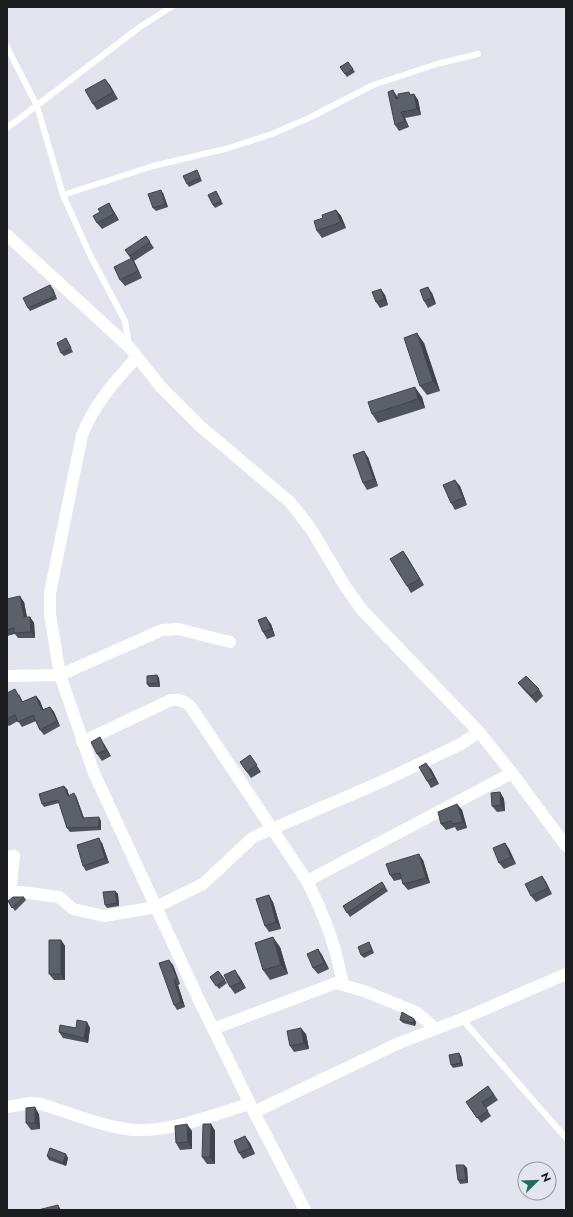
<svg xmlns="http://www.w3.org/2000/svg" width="573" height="1217" font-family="Jost,sans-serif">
<rect width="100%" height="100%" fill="#e2e4ee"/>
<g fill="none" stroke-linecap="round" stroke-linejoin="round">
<path stroke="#fff" stroke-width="6" d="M7 47 37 106 63 195 91 257 125 321 129 346
M7 128 140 27 171 7
M63 195 153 166 229 148 272 134 311 117 373 85 437 64 478 54
M462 1019 566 1138"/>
<path stroke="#fff" stroke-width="12" d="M7 235 129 347 161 387 200 426 290 502 311 529 345 586 362 610 479 732 512 773 566 846
M137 357C115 381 95 403 82 435L50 593V614L60 675 162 630 178 629 230 642
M7 676 60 675 94 773 199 1000 254 1112 399 1043 462 1019 566 974
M82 742 171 700C180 699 185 701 191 707L307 881 512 773
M7 857 14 856 10 893 7 896
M307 881C325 917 336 946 343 985
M10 893 21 892 59 897 73 909 104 916 156 907 203 884 252 838 260 834 381 782 461 744 479 732
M213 1029 336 983 364 991 416 1012 436 1029
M7 1107 31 1103 41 1104C67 1112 109 1129 136 1130 174 1131 213 1115 249 1104
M254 1112 305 1210"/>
</g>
<path fill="#4f535a" d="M348 62 355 72 347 77 340 67Z
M105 79 118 99 97 110 93 104Z
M414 94 418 100 421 115 405 118 409 127 399 131 395 125 397 96 398 98Z
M197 170 199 174 202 181 189 187 187 184Z
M216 191 223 204 215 208 213 205Z
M163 193 168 207 156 211 153 208Z
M109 203 113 210 119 220 102 229 97 223 100 212Z
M336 210 341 216 346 228 322 238 317 231 323 218Z
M146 236 154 248 134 261 136 265 142 278 125 286 120 280 131 259 125 250Z
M53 289 57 299 30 311 28 308Z
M432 293 436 304 428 308 424 301Z
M385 295 388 305 380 308 376 302Z
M66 338 73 352 64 356 61 353Z
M424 343 440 391 427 395 420 386Z
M422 397 425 408 378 423 372 414Z
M368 457 378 486 367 490 363 483Z
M460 486 467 505 455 510 451 503Z
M403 551 424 585 411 593 407 586Z
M7 599 24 602 27 617H30L34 623 35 638H18L15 634 7 636Z
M271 624 275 636 267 639 263 632Z
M157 675 159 678 160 687H149L147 684Z
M518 683 539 689 543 696 536 703 523 689Z
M19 694 23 702 36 696 40 701 43 710 50 707 54 712 60 726 44 735 40 730 36 721 22 727 18 721 9 726 7 724V705H8Z
M104 744 111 756 102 761 97 754Z
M250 755 261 772 251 778 240 762Z
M431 769 439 784 431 788 427 781Z
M67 789 69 795 76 796 84 818 101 821V830L70 832 67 828 59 803 44 807 42 804Z
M500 792 504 799 505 811 497 812 492 806Z
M457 804 462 810 467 828 457 831 455 827 446 830 441 824Z
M102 843 109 863 86 871 83 866Z
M505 843 509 849 516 864 504 869 499 863Z
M423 860 430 883 408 890 403 884 402 879 394 881 390 875Z
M542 876 546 882 552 894 536 902 531 896Z
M382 882 388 891 350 917 343 906Z
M115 891 118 894 119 906 107 908 105 905Z
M24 897 26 900 15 911 8 901Z
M273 902 281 929 269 932 265 926Z
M61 940 65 946V980H54L49 974Z
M369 942 371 946 374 953 364 958 361 955Z
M280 947 288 974 270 980 263 970Z
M318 949 322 955 329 969 318 974 313 968Z
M173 965 180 984 178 985 185 1007 177 1010 174 1005Z
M218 971 227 983 219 989 210 977Z
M239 976 246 988 235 994 230 987Z
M414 1019 416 1022 415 1026 403 1023 400 1020Z
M87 1022 90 1028 88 1043 63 1038 59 1032 76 1028Z
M306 1034 309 1049 294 1052 290 1046Z
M461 1056 463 1066 453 1068 451 1065Z
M488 1086 498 1100 486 1108 491 1116 481 1123 466 1102Z
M39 1114 40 1129 31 1130 26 1123Z
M211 1124 215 1131V1164H207L202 1157Z
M192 1131V1149L180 1150 176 1143Z
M250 1143 255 1154 243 1159 239 1153Z
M47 1156 68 1158 66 1166 49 1160Z
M464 1165 467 1168 468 1183 460 1184 458 1180Z"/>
<path fill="#40444a" d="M105 79 110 85 118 99 113 92Z
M393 90 397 96 400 104 396 99Z
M414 94 418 100 421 115 417 109Z
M401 112 405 118 409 127 405 121Z
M161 190 163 193 168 207 165 204Z
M109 203 113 210 119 220 114 214Z
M336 210 341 216 346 228 341 222Z
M132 258 136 265 142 278 138 271Z
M50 285 53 289 57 299 55 296Z
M428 287 432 293 436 304 432 298Z
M381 289 385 295 388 305 384 299Z
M417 333 424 343 440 391 433 381Z
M415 387 422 397 425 408 418 399Z
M364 451 368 457 378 486 374 479Z
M455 480 460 486 467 505 463 498Z
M403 551 408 558 424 585 420 579Z
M20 596 24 602 28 623 24 617Z
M30 617 34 623 35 638 31 632Z
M266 617 271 624 275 636 271 629Z
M157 675 159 678 160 687 158 683Z
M36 696 40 701 46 716 42 710Z
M50 707 54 712 60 726 57 721Z
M100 737 104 744 111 756 106 750Z
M426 763 431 769 439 784 434 778Z
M64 786 67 789 70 799 68 796Z
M500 792 504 799 505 811 501 805Z
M74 793 76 796 85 821 83 818Z
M457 804 462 810 467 828 463 822Z
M99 817 101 821V830L99 827Z
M99 838 102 843 109 863 105 858Z
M505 843 509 849 516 864 511 857Z
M419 854 423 860 430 883 426 878Z
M542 876 546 882 552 894 548 888Z
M115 891 118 894 119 906 117 903Z
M269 895 273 902 281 929 276 922Z
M273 937 280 947 288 974 281 965Z
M61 940 65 946V980L61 974Z
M318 949 322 955 329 969 324 963Z
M169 960 173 965 180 984 177 978Z
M235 970 239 976 246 988 241 982Z
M174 980 178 985 185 1007 181 1002Z
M414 1019 416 1022 415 1026 413 1023Z
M87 1022 90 1028 88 1043 84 1038Z
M301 1028 306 1034 309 1049 304 1043Z
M459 1053 461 1056 463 1066 461 1063Z
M35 1107 39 1114 40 1129 35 1123Z
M187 1124 192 1131V1149L188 1142Z
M211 1124 215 1131V1164L210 1157Z
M245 1136 250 1143 255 1154 250 1148Z
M66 1154 68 1158 66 1166 63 1163Z
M464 1165 467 1168 468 1183 466 1180Z
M58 1205 61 1210H59Z"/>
<path fill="#5c6169" stroke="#40444a" d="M348 62 353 69 345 74 340 67Z
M105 79 113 92 93 104 85 90Z
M393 90 396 99 398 98V94L409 92 410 95 414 94 417 109 401 112 405 121 395 125 388 92Z
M197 170 200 178 187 184 183 176Z
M161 190 165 204 153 208 148 194Z
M216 191 221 201 213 205 208 195Z
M109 203 114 214 97 223 93 216 100 212 98 209Z
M336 210 341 222 317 231 314 221 323 218 322 215Z
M146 236 150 242 130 256 125 250Z
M132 258 138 271 120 280 114 267Z
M50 285 55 296 28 308 23 298Z
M428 287 432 298 424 301 420 290Z
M381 289 384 299 376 302 372 292Z
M417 333 433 381 420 386 404 338Z
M66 338 71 348 61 353 57 343Z
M415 387 418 399 372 414 368 402Z
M364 451 374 479 363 483 353 455Z
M455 480 463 498 451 503 443 485Z
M403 551 420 579 407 586 390 559Z
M20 596 24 617H30L31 632 14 633V628L7 630V599Z
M266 617 271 629 263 632 258 620Z
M157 675 158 683 147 684V676Z
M526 676 539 689 532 696 518 683Z
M15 689 22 702 36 696 42 710 50 707 57 721 40 730 33 715 18 722 15 715 7 719V705H8L7 702V693Z
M100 737 106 750 97 754 91 742Z
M250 755 257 765 247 772 240 762Z
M426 763 434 778 427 781 419 767Z
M64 786 68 796 74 793 83 818 99 817V827L67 828 58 800 42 804 39 794Z
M500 792 501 805 492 806 491 793Z
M457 804 463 822 453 824 451 821 441 824 438 812Z
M99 838 105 858 83 866 77 845Z
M505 843 511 857 499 863 493 848Z
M419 854 426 878 403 884 400 873 390 875 386 864Z
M542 876 548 888 531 896 525 884Z
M382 882 385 887 347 913 343 906Z
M115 891 117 903 105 905 103 892Z
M269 895 276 922 265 926 256 899Z
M13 897H24L12 908 8 901Z
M273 937 281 965 263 970 255 943Z
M49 940H61V974H49Z
M369 942 372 950 361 955 358 947Z
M318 949 324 963 313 968 307 954Z
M169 960 177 978 174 980 181 1002 174 1005 159 963Z
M235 970 241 982 230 987 224 975Z
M218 971 225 980 216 986 210 977Z
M402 1012 414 1019 413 1023 400 1020Z
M77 1020 87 1022 84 1038 59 1032 60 1025 76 1028Z
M301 1028 304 1043 290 1046 287 1031Z
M459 1053 461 1063 451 1065 449 1055Z
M488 1086 494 1095 482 1102 488 1111 477 1118 466 1102Z
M35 1107V1123H26V1108Z
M187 1124 188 1142 176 1143 175 1126Z
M203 1124H211L210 1157H202Z
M245 1136 250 1148 239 1153 234 1141Z
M50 1148 66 1154 63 1163 47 1156Z
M456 1165H464L466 1180H458Z
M58 1205 59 1210H38Z"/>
<rect width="573" height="1217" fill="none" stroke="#1b1c1f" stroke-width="16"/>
<g transform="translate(537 1181) rotate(67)"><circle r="19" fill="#e2e4ee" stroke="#92949b"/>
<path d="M0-3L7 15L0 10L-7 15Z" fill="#226a60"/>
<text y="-6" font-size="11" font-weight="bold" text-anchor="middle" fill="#1b1c1f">N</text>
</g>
</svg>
